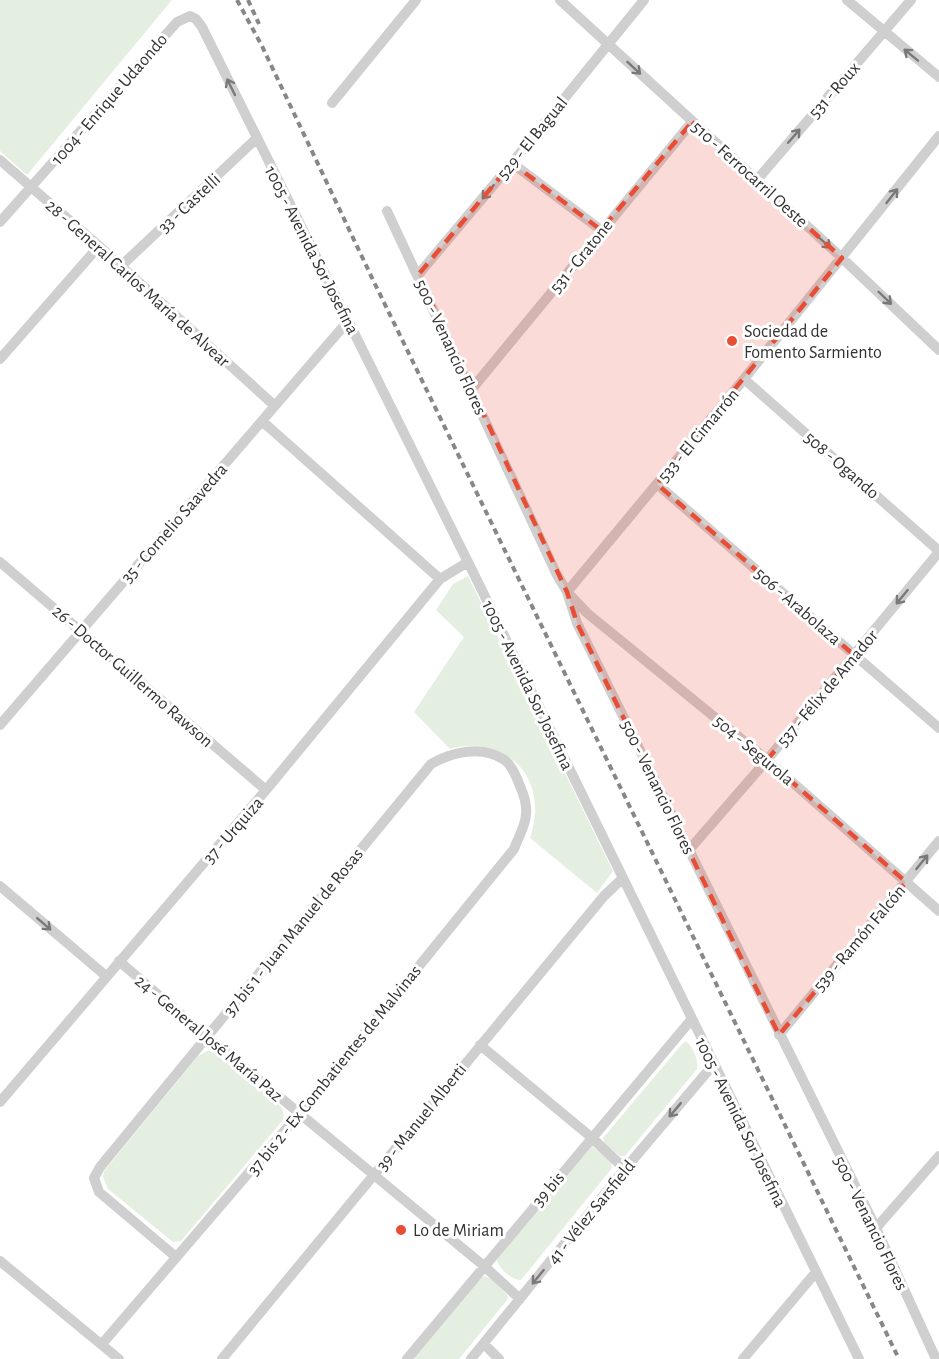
<svg xmlns="http://www.w3.org/2000/svg" width="939" height="1359" font-family="'Alegreya Sans',sans-serif">
<rect width="100%" height="100%" fill="#fff"/>
<path fill="#e5efe1" d="M0 0H172L27 175 0 151Z
M468 576 613 871 597 893 530 838C533 828 536 816 535 805 532 760 492 737 450 749L414 712 464 637 436 610 453 584Z
M686 1041C693 1047 699 1061 697 1069L625 1156H620L605 1144 603 1138 682 1044Z
M209 1050 221 1055 277 1103C283 1108 285 1112 283 1120L181 1241 173 1242 108 1189 103 1177 104 1171 198 1056Z
M592 1146 611 1161 612 1168 521 1280C512 1280 497 1268 497 1258Z
M485 1276 493 1280 507 1295 508 1299 459 1359H413L480 1279Z"/>
<g fill="none" stroke-linecap="round" stroke-linejoin="round">
<path stroke="#cfcfcf" stroke-width="10" d="M560 0 842 258 939 350
M847 0 939 77
M332 103 416 0
M939 136 744 379 567 592 587 613 767 760 939 911
M0 160 99 246 275 406
M512 163 601 230
M756 181 911 0
M387 211 556 573 567 592 577 623 876 1228 936 1359
M0 222 177 22 190 16 196 19 202 27 468 562 859 1359
M121 266 256 139
M418 275 512 163 644 0
M0 359 99 246
M744 379 939 551
M471 390 692 122
M262 421 440 579
M657 484 939 728
M0 562 266 790
M0 725 348 321
M689 850 767 760 939 552
M0 886 106 976
M119 961 207 1037 484 1266 520 1299
M779 1035 939 841
M480 1045 591 1137 625 1169
M0 1102 266 790 440 579 468 562
M876 1228 939 1156
M0 1261 119 1359
M102 1344 299 1114 514 849C518 838 526 825 526 814 527 804 524 795 520 786 517 778 511 763 503 759 481 745 452 752 431 764L100 1167 94 1178 99 1192 176 1257
M484 1344 499 1359
M222 1359 604 896 623 878
M407 1359 691 1020
M471 1359 625 1169 713 1065
M743 1359 816 1272"/>
<path stroke="#878787" stroke-width="4" stroke-dasharray="6 4.5" stroke-linecap="butt" d="M237 0 262 46 374 282 899 1359
M248 0 259 24"/>
</g>
<defs><path id="oneway-shaft" d="M-6 0H5M1.5-3L5.5 0L1.5 3" fill="none" stroke-width="1.6" stroke-linecap="round" stroke-linejoin="round" transform="scale(1.5)"/></defs>
<g stroke="#797979">
<use href="#oneway-shaft" transform="translate(911 55) rotate(-141)"/>
<use href="#oneway-shaft" transform="translate(634 68) rotate(43)"/>
<use href="#oneway-shaft" transform="translate(231 87) rotate(-116)"/>
<use href="#oneway-shaft" transform="translate(794 136) rotate(-49)"/>
<use href="#oneway-shaft" transform="translate(488 192) rotate(130)"/>
<use href="#oneway-shaft" transform="translate(892 196) rotate(-52)"/>
<use href="#oneway-shaft" transform="translate(824 242) rotate(42)"/>
<use href="#oneway-shaft" transform="translate(885 298) rotate(44)"/>
<use href="#oneway-shaft" transform="translate(902 597) rotate(129)"/>
<use href="#oneway-shaft" transform="translate(922 862) rotate(-51)"/>
<use href="#oneway-shaft" transform="translate(44 924) rotate(41)"/>
<use href="#oneway-shaft" transform="translate(675 1110) rotate(130)"/>
<use href="#oneway-shaft" transform="translate(538 1277) rotate(129)"/>
</g>
<path fill="#e84d35" fill-opacity="0.2" stroke="#e84d35" stroke-width="4.5" stroke-dasharray="12 8" stroke-linejoin="round" d="M692 122 842 258 657 484 854 655 767 760 906 882 779 1035 577 623 567 592 418 275 512 163 601 230Z"/>
<g fill="#e84d35" stroke="#fff" stroke-width="2">
<circle cx="732" cy="341" r="6"/>
<circle cx="401" cy="1230" r="6"/>
</g>
<g text-anchor="middle" stroke-width="6" stroke-linejoin="round" paint-order="stroke">
<g font-size="18" fill="#323232" stroke="#fff">
<text transform="translate(834 90) rotate(-49)" y="6">531 - Roux</text>
<text transform="translate(109 99) rotate(-49)" y="6">1004 - Enrique Udaondo</text>
<text transform="translate(532 138) rotate(-51)" y="6">529 - El Bagual</text>
<text transform="translate(750 174) rotate(42)" y="6">510 - Ferrocarril Oeste</text>
<text transform="translate(189 203) rotate(-43)" y="6">33 - Castelli</text>
<text transform="translate(312 250) rotate(63)" y="6">1005 - Avenida Sor Josefina</text>
<text transform="translate(581 256) rotate(-51)" y="6">531 - Gratone</text>
<text transform="translate(138 283) rotate(42)" y="6">28 - General Carlos María de Alvear</text>
<text transform="translate(451 347) rotate(65)" y="6">500 - Venancio Flores</text>
<text transform="translate(698 435) rotate(-50)" y="6">533 - El Cimarrón</text>
<text transform="translate(842 465) rotate(41)" y="6">508 - Ogando</text>
<text transform="translate(174 523) rotate(-49)" y="6">35 - Cornelio Saavedra</text>
<text transform="translate(798 606) rotate(41)" y="6">506 - Arabolaza</text>
<text transform="translate(133 676) rotate(41)" y="6">26 - Doctor Guillermo Rawson</text>
<text transform="translate(528 685) rotate(64)" y="6">1005 - Avenida Sor Josefina</text>
<text transform="translate(827 688) rotate(-50)" y="6">537 - Félix de Amador</text>
<text transform="translate(754 750) rotate(40)" y="6">504 - Segurola</text>
<text transform="translate(658 787) rotate(64)" y="6">500 - Venancio Flores</text>
<text transform="translate(233 830) rotate(-49)" y="6">37 - Urquiza</text>
<text transform="translate(293 932) rotate(-51)" y="6">37 bis 1 - Juan Manuel de Rosas</text>
<text transform="translate(859 938) rotate(-50)" y="6">539 - Ramón Falcón</text>
<text transform="translate(209 1038) rotate(40)" y="6">24 - General José María Paz</text>
<text transform="translate(334 1070) rotate(-51)" y="6">37 bis 2 - Ex Combatientes de Malvinas</text>
<text transform="translate(421 1117) rotate(-51)" y="6">39 - Manuel Alberti</text>
<text transform="translate(741 1122) rotate(64)" y="6">1005 - Avenida Sor Josefina</text>
<text transform="translate(548 1189) rotate(-50)" y="6">39 bis</text>
<text transform="translate(591 1212) rotate(-51)" y="6">41 - Vélez Sarsfield</text>
<text transform="translate(871 1223) rotate(64)" y="6">500 - Venancio Flores</text>
</g>
<g font-size="18" fill="#323232" stroke="#fff" text-anchor="start">
<text x="744" y="337">Sociedad de<tspan x="744" dy="21">Fomento Sarmiento</tspan></text>
<text x="413" y="1236">Lo de Miriam</text>
</g>
</g>
</svg>
